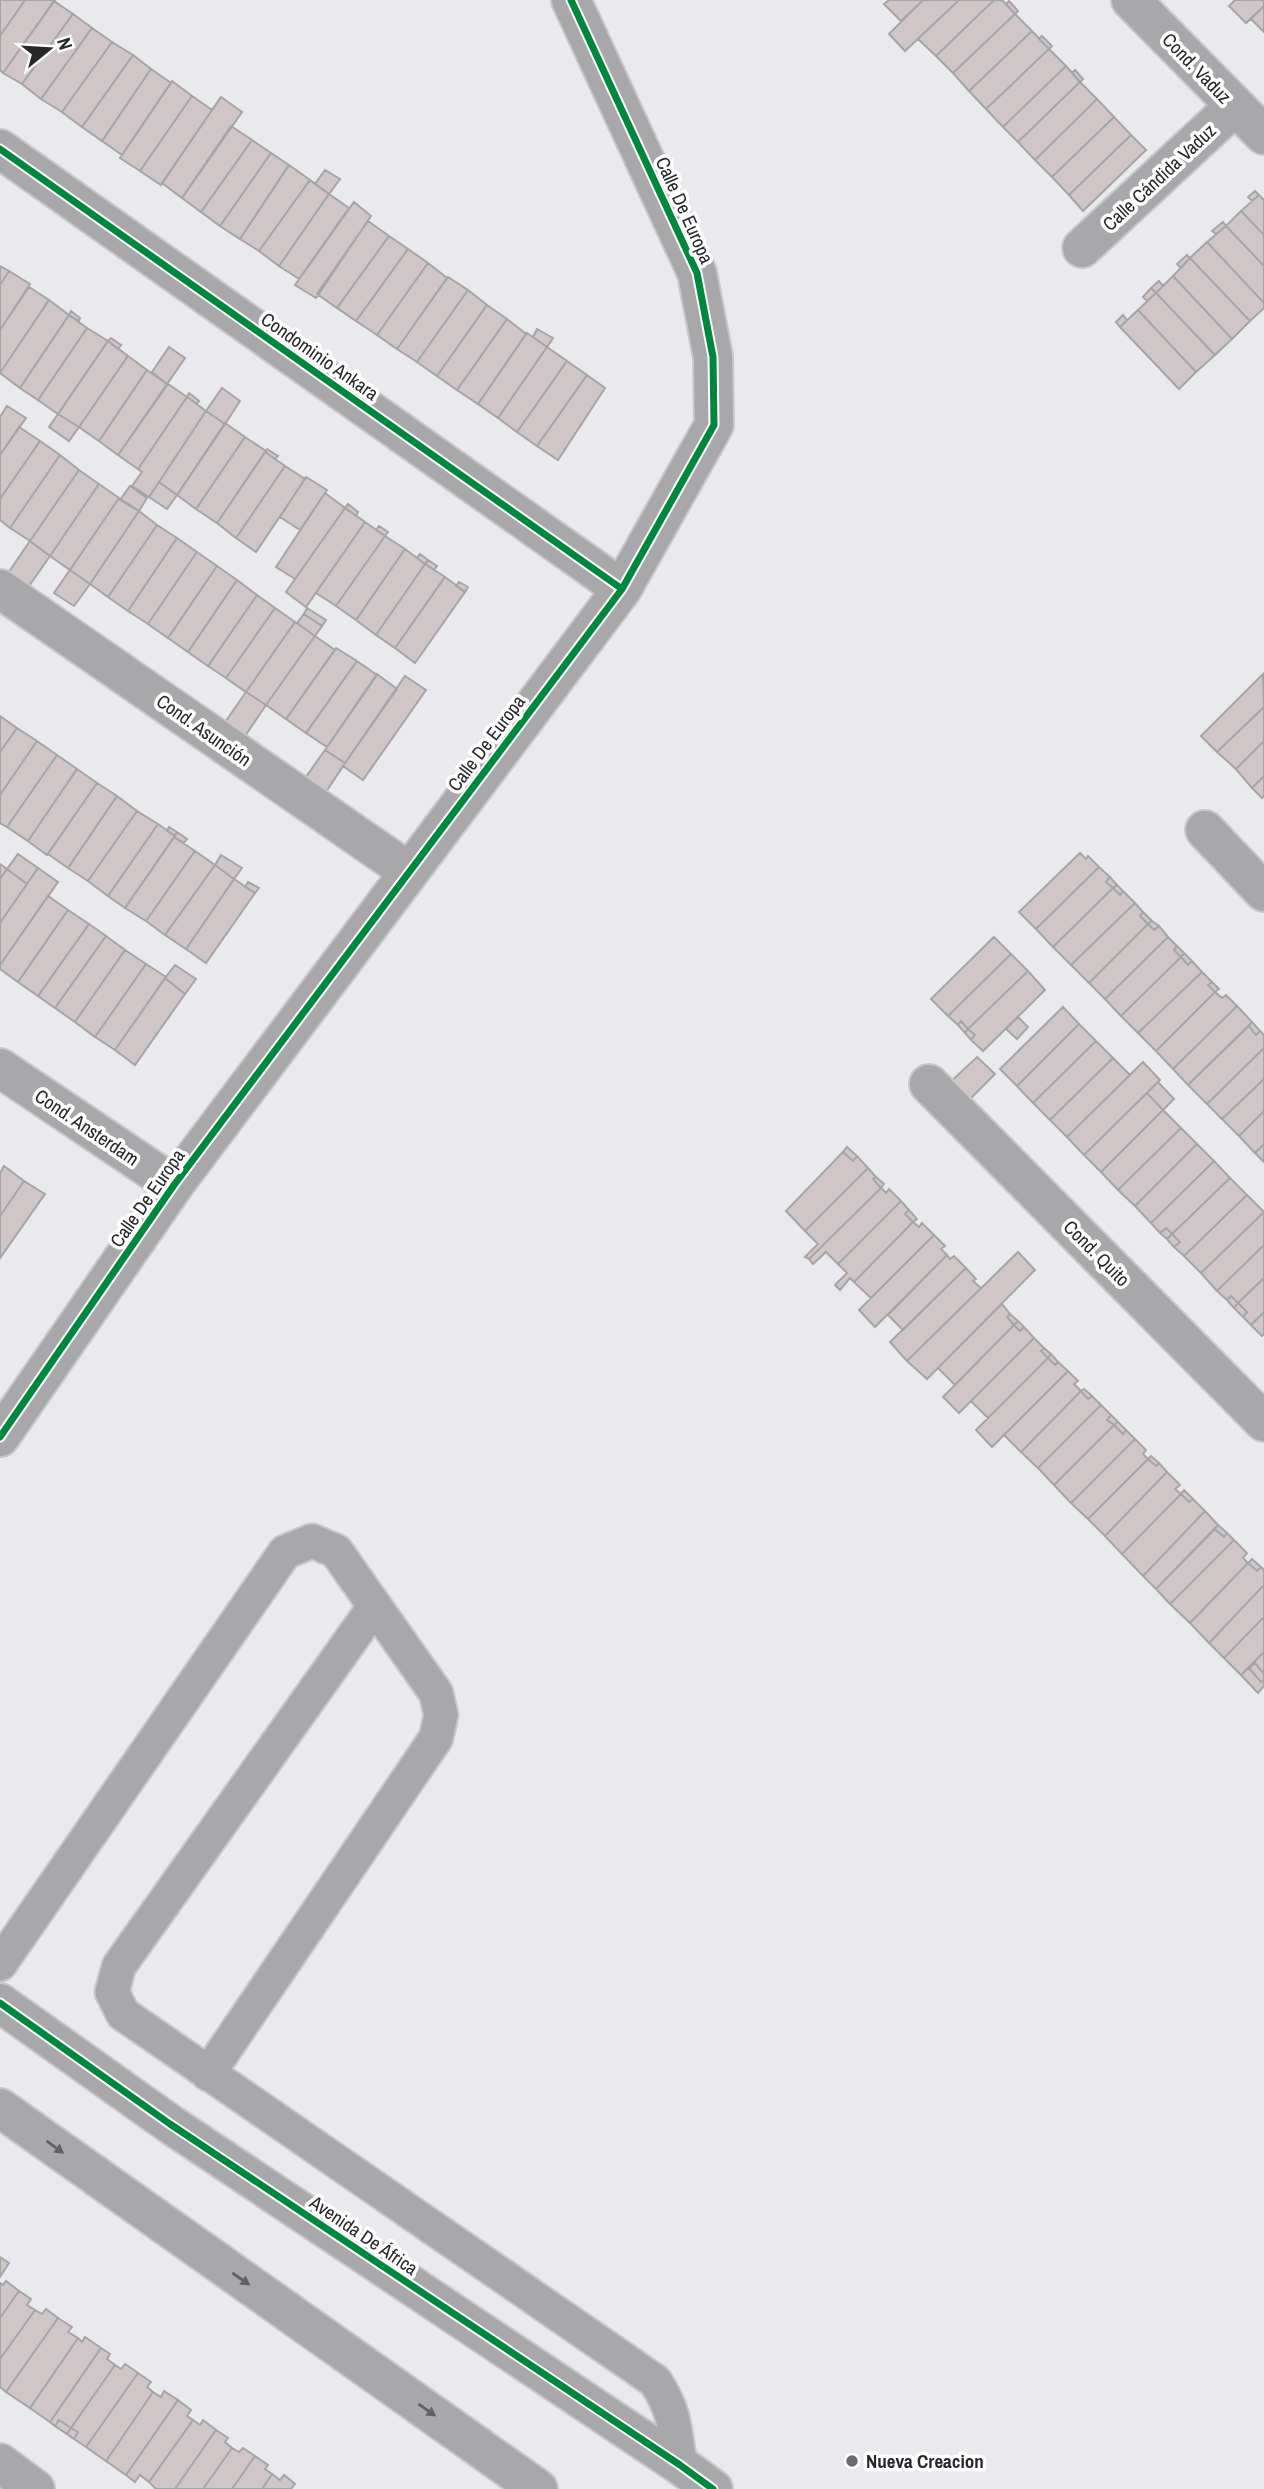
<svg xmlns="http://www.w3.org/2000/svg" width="1264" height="2489" font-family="'Archivo Narrow',sans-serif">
<rect width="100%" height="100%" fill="#e9e9ee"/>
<path fill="#d0c6c8" stroke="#a6a5a6" stroke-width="2" d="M0 0H25L0 36Z
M25 0H55L3 73 0 70V36Z
M889 0H923L901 21 884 4Z
M923 0H959L905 51 889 34Z
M959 0H994L936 56 918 39Z
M994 0H1002L1015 14 953 73 936 56Z
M1235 0H1264V6L1246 23 1229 6Z
M54 1 73 14 22 84 3 73Z
M1009 1 1018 11 1015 14 1006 4Z
M1264 6V32L1251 19Z
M73 14 92 28 41 99 22 84Z
M1015 14 1032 31 969 91 953 73Z
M92 28 112 42 62 112 41 99Z
M1032 31 1049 49 986 109 969 91Z
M1042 36 1052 46 1049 49 1039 39Z
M112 42 133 55 82 127 62 112Z
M1049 49 1066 66 1003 127 986 109Z
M133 55 151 69 102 141 82 127Z
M1066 66 1080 82 1018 142 1003 127Z
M151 69 171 83 122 155 102 141Z
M1075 70 1083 79 1080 82 1072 73Z
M172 81 192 96 140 171 120 158Z
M1080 82 1097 99 1035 160 1018 142Z
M192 96 212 110 161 185 140 171Z
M221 97 242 112 182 198 162 183Z
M1097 99 1114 117 1052 177 1035 160Z
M1114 117 1131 135 1069 195 1052 177Z
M231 126 252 140 201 212 182 198Z
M1131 135 1146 150 1083 211 1069 195Z
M252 140 271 153 220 226 201 212Z
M271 153 289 165 240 239 220 226Z
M289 165 310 180 259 251 240 239Z
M325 170 340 179 329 194 315 184Z
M310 180 329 194 279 266 259 251Z
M1255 191 1259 195 1252 201 1248 197Z
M329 194 349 208 299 279 279 266Z
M1259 195 1264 200V235L1241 211Z
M354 202 371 216 316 298 295 285Z
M1241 211 1264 235V266L1226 226Z
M368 221 389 236 337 308 317 294Z
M1223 222 1226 226 1216 234 1212 231Z
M1226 226 1264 266V303L1207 242Z
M389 236 408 249 356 321 337 308Z
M1207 242 1264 303V308L1250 321 1190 258Z
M408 249 428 263 377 335 356 321Z
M1187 255 1190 258 1181 268 1177 264Z
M1190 258 1250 321 1232 339 1173 276Z
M428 263 447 278 397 349 377 335Z
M0 266 9 271 0 285Z
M9 271 30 284 0 330V285Z
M1173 276 1232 339 1215 355 1156 293Z
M448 277 468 290 417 362 397 349Z
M1159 281 1163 286 1156 293 1151 288Z
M29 287 49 300 0 373V330Z
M1151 288 1156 293 1147 301 1143 297Z
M468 290 487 305 437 376 417 362Z
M1156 293 1215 355 1196 372 1138 310Z
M49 300 69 315 20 388 0 373Z
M487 305 507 319 457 390 437 376Z
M1138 310 1196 372 1179 389 1120 327Z
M71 311 80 318 79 321 69 315Z
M69 315 87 328 38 400 20 388Z
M1123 315 1127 320 1120 327 1116 322Z
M507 319 526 334 478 404 457 390Z
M87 328 108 341 58 414 38 400Z
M537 329 553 338 547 347 533 337Z
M527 333 547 347 498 418 478 404Z
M111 338 121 345 118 349 108 341Z
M108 341 128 356 79 427 58 414Z
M169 347 185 358 167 384 152 372Z
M547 347 567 361 517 432 498 418Z
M128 356 147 370 99 441 79 427Z
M567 361 587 375 537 446 517 432Z
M147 370 167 384 118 455 99 441Z
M587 375 605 388 558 460 537 446Z
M168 384 187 397 138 469 118 455Z
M222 388 240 401 225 424 206 411Z
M189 393 199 401 197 404 187 397Z
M187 397 206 411 149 497 132 486 142 472 138 469Z
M7 406 26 418 0 455V417Z
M206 411 225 424 177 495 159 482Z
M58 414 79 427 69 441 49 427Z
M225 423 245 437 196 509 177 495Z
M19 427 40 441 0 499V455Z
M245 437 266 451 217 523 196 509Z
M40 441 60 455 10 528 0 520V499Z
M267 449 278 456 275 459 265 452Z
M265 452 285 466 236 538 217 523Z
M60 455 79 470 30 541 10 528Z
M285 466 305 479 256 552 236 538Z
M79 470 99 484 50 556 30 541Z
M306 477 327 490 300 530 280 517Z
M159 482 177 495 167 509 149 497Z
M99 484 119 498 70 570 50 556Z
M130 486 147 498 139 511 120 500Z
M325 493 345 508 295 579 276 567Z
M119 498 139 511 90 584 70 570Z
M348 504 358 512 356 516 345 508Z
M345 508 365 522 306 607 286 592Z
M139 511 157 525 108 597 90 584Z
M365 522 385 536 336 606 316 593Z
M157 525 177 538 128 611 108 597Z
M379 526 388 532 385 536 376 530Z
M385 536 405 549 356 620 336 606Z
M177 538 197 552 148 624 128 611Z
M30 541 50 556 22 596 2 582Z
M405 549 425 564 376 635 356 620Z
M197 552 217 566 168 638 148 624Z
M420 554 428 560 425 564 417 558Z
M428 560 437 566 434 570 425 564Z
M425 564 445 577 395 648 376 635Z
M217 566 237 580 188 652 168 638Z
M70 570 90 584 74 606 54 593Z
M445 577 465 592 415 663 395 648Z
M237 580 257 595 208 666 188 652Z
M459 582 468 587 465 592 456 586Z
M257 595 275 608 226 678 208 666Z
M275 608 295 622 246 692 226 678Z
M307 608 326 620 322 626 304 614Z
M304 614 322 626 315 636 297 623Z
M295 622 315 636 266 705 246 692Z
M315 636 335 650 286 719 266 705Z
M336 648 357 661 306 733 286 719Z
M357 661 377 675 327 747 306 733Z
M377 674 397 689 345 763 325 750Z
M1263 674 1264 707 1217 752 1201 736Z
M405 676 426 690 363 780 343 766Z
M246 692 266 705 239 745 219 731Z
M1264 707V741L1236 769 1217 752Z
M0 716 17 728 0 752Z
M17 728 37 741 0 795V752Z
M37 741 57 755 7 827 0 823V795Z
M1264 741V776L1252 788 1236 769Z
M325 750 345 763 322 798 301 784Z
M57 755 77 769 28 841 7 827Z
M77 769 97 783 47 855 28 841Z
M1264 776V796L1262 798 1252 788Z
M97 783 117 796 68 868 48 854Z
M117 796 137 811 88 881 68 868Z
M137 811 158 824 108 896 88 881Z
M158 824 175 836 125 908 108 896Z
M169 827 177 832 175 836 167 831Z
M177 832 187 839 184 843 174 837Z
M174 837 195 851 146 921 125 908Z
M195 851 215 865 165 935 146 921Z
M1080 853 1086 859 1088 856 1099 867 1036 929 1019 912Z
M18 854 38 868 27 884 7 869Z
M221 855 242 868 234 879 215 865Z
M0 864 7 869 0 879Z
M215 865 234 879 186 949 165 935Z
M1099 867 1110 877 1106 882 1113 888 1053 947 1036 929Z
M38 868 58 882 0 965V923Z
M7 869 27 884 0 923V879Z
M1110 877 1117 885 1113 888 1106 882Z
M234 879 255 893 206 963 186 949Z
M248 882 259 888 255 893 245 887Z
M1117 885 1123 891 1120 895 1113 888Z
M1113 888 1120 895 1123 891 1135 903 1071 965 1053 947Z
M48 896 68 910 18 982 0 969V965Z
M1135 903 1143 912 1140 916 1148 924 1089 983 1071 965Z
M68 910 89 924 38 996 18 982Z
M1143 912 1152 921 1148 924 1140 916Z
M1152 921 1159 926 1154 930 1148 924Z
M89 924 106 936 55 1008 38 996Z
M1148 924 1154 930 1159 926 1168 937 1105 999 1089 983Z
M106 936 125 950 75 1022 55 1008Z
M994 937 1011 954 948 1016 931 999Z
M1168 937 1177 946 1174 950 1181 957 1121 1016 1105 999Z
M1177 946 1184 953 1181 957 1174 950Z
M125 950 146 964 95 1037 75 1022Z
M1184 953 1192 961 1188 965 1181 957Z
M1011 954 1028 971 968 1029 961 1021 958 1025 948 1016Z
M1181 957 1188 965 1192 961 1202 972 1138 1033 1121 1016Z
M146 964 166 977 115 1050 95 1037Z
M175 965 196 979 185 994 165 978Z
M1028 971 1045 990 983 1051 971 1040 975 1035 968 1029Z
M1202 972 1212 982 1208 985 1215 992 1156 1051 1138 1033Z
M165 978 185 994 135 1065 115 1050Z
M1212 982 1219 989 1215 992 1208 985Z
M1215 992 1222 998 1226 995 1237 1006 1173 1069 1156 1051Z
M1237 1006 1252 1022 1188 1085 1173 1069Z
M1063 1007 1079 1024 1017 1086 1000 1069Z
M1018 1017 1028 1027 1017 1039 1006 1029Z
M961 1021 968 1029 965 1033 958 1025Z
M1252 1022 1260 1031 1256 1035 1249 1026Z
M1079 1024 1096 1041 1033 1103 1017 1086Z
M1249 1026 1256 1035 1260 1031 1264 1035V1048L1207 1104 1188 1085Z
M968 1029 975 1035 971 1040 965 1033Z
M1096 1041 1113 1058 1050 1120 1033 1103Z
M1264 1048V1079L1222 1119 1207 1104Z
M977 1057 995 1074 964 1105 945 1087Z
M1113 1058 1130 1075 1067 1137 1050 1120Z
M1143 1062 1160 1080 1084 1155 1067 1137Z
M1264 1079V1111L1239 1136 1222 1119Z
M1158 1082 1174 1099 1163 1110 1147 1093Z
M1147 1093 1163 1110 1101 1172 1084 1155Z
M1163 1110 1181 1128 1118 1190 1101 1172Z
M1264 1111V1144L1255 1153 1239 1136Z
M1181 1128 1197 1144 1135 1206 1118 1190Z
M1197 1144 1214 1161 1151 1223 1135 1206Z
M1264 1144V1162L1255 1153Z
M847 1147 857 1156 853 1161 843 1152Z
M843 1152 853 1161 857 1156 868 1168 805 1231 786 1211Z
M1214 1161 1230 1178 1172 1234 1166 1228 1160 1233 1151 1223Z
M4 1166 24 1181 0 1216V1173Z
M868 1168 876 1177 873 1179 881 1188 809 1259 805 1257 818 1244 805 1231Z
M876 1177 884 1184 881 1188 873 1179Z
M1230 1178 1247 1195 1184 1256 1174 1247 1180 1242 1172 1234Z
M24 1181 45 1194 0 1258V1216Z
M881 1188 886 1193 889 1189 901 1201 838 1264 826 1252 813 1264 809 1259Z
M1247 1195 1264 1212 1201 1273 1184 1256Z
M901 1201 909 1210 905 1214 913 1222 854 1282 850 1278 840 1290 835 1285 847 1273 838 1264Z
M909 1210 917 1219 913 1222 905 1214Z
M1264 1212V1245L1217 1291 1201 1273Z
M913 1222 919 1227 922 1223 934 1235 871 1298 854 1282Z
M1166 1228 1172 1234 1167 1239 1160 1233Z
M1172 1234 1180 1242 1174 1247 1167 1239Z
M934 1235 945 1246 941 1249 947 1255 875 1327 859 1310Z
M1264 1245V1278L1238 1303 1231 1296 1227 1300 1217 1291Z
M1018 1252 1035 1270 927 1379 907 1361Z
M947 1255 950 1259 954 1256 966 1268 903 1330 888 1315Z
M966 1268 976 1279 973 1281 981 1288 907 1361 890 1342Z
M1264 1278V1312L1251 1325 1243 1317 1247 1312 1238 1303Z
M1231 1296 1238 1303 1234 1308 1227 1300Z
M1238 1303 1247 1312 1243 1317 1234 1308Z
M1002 1304 1010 1314 1007 1317 1014 1325 955 1385 938 1368Z
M1264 1312V1334L1262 1336 1251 1325Z
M1010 1314 1018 1321 1014 1325 1007 1317Z
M1018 1321 1024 1327 1020 1331 1014 1325Z
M1014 1325 1020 1331 1024 1327 1034 1338 959 1413 943 1397Z
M1034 1338 1044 1348 1041 1351 1048 1358 988 1418 971 1401Z
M1044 1348 1051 1354 1048 1358 1041 1351Z
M1051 1354 1058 1362 1055 1365 1048 1358Z
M1048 1358 1055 1365 1058 1362 1068 1371 992 1447 976 1430Z
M1068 1371 1078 1381 1074 1384 1081 1391 1021 1452 1004 1435Z
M1084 1389 1092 1396 1088 1399 1081 1391Z
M1081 1391 1088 1399 1092 1396 1101 1405 1038 1468 1021 1452Z
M1101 1405 1111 1415 1107 1420 1114 1425 1054 1485 1038 1468Z
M1111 1415 1118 1422 1114 1425 1107 1420Z
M1118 1422 1126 1430 1123 1434 1114 1425Z
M1114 1425 1123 1434 1126 1430 1135 1439 1071 1503 1054 1485Z
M1135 1439 1146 1450 1143 1454 1148 1459 1088 1519 1071 1503Z
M1151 1456 1159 1463 1156 1466 1148 1459Z
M1148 1459 1156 1466 1159 1463 1167 1472 1105 1536 1088 1519Z
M1167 1472 1180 1485 1175 1489 1181 1494 1122 1554 1105 1536Z
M1184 1490 1193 1499 1189 1502 1181 1494Z
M1181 1494 1189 1502 1193 1499 1205 1511 1143 1576 1122 1554Z
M1205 1511 1218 1525 1156 1589 1143 1576Z
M1218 1525 1227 1533 1224 1537 1215 1529Z
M1215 1529 1224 1537 1227 1533 1234 1540 1170 1604 1156 1589Z
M1234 1540 1247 1553 1243 1558 1248 1563 1190 1623 1170 1604Z
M1252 1559 1261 1567 1257 1571 1248 1563Z
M1248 1563 1257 1571 1261 1567 1264 1570V1585L1209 1643 1190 1623Z
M1264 1585V1617L1224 1658 1209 1643Z
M1264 1617V1652L1241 1675 1224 1658Z
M1264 1652V1674L1255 1663 1249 1668 1261 1682 1264 1680V1686L1258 1693 1241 1675Z
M1255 1663 1264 1674V1680L1261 1682 1249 1668Z
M0 2257 9 2263 0 2277Z
M6 2281 19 2291 0 2318V2283L3 2285Z
M19 2291 31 2299 27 2305 35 2310 0 2359V2318Z
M46 2309 58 2318 6 2392 0 2387V2359L35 2310 42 2314Z
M58 2318 72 2327 68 2332 78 2338 30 2408 6 2392Z
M85 2337 101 2348 50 2422 30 2408 78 2338 82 2342Z
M101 2348 110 2354 107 2359 115 2365 71 2428 59 2420 55 2426 50 2422Z
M125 2364 138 2373 86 2447 74 2439 78 2432 71 2428 115 2365 121 2369Z
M138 2373 151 2382 147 2387 153 2392 106 2461 86 2447Z
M164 2391 178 2400 126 2475 106 2461 153 2392 161 2397Z
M178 2400 191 2410 187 2416 193 2420 149 2482 140 2475 135 2482 126 2475Z
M59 2420 71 2428 67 2434 55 2426Z
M193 2420 200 2425 203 2420 216 2430 175 2489H156L149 2482Z
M71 2428 78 2432 74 2439 67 2434Z
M216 2430 228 2438 225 2442 232 2448 203 2489H175Z
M232 2448 239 2452 243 2448 255 2456 232 2489H203Z
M255 2456 268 2465 265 2469 272 2474 262 2489H232Z
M272 2474 280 2480 284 2475 295 2484 291 2489H262Z"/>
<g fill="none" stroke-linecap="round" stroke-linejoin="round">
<defs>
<path id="service" d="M375 1606 119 1966 112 1992 123 2014 655 2381C675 2411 675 2430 680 2465
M0 1964 285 1552 312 1541 336 1551 436 1693 441 1715 436 1738 208 2074"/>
<path id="minor" d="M1131 0 1264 135
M0 149 622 589
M1082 248 1235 106
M0 589 408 871
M1205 830 1264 892
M0 1068 174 1185
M929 1084 1264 1422
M0 1437 174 1185 622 589 714 425 713 357 697 273 571 0
M0 2463 35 2489"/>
<path id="tertiary" d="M0 2003 170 2124 680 2465 713 2489
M0 2108 538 2489"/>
</defs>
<use href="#service" stroke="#c7c7ca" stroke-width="37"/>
<use href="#minor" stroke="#c7c7ca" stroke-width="42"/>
<use href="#tertiary" stroke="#c7c7ca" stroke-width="42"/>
<use href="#service" stroke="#a8a8aa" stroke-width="33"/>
<use href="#minor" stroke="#a8a8aa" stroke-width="38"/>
<use href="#tertiary" stroke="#a8a8aa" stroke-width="38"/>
<defs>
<path id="cycleway" d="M0 149 622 589
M0 1437 174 1185 622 589 714 425 713 357 697 273 571 0
M0 2003 170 2124 680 2465 713 2489"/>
</defs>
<use href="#cycleway" stroke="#fff" stroke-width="11"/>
<use href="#cycleway" stroke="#00873e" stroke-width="7"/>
</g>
<defs><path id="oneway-solid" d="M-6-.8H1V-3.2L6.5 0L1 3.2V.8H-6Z" transform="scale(1.75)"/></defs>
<g fill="#616164">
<use href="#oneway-solid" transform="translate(55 2147) rotate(36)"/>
<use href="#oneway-solid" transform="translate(241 2279) rotate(35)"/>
<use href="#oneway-solid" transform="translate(427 2410) rotate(35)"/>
</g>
<circle fill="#6b6b6f" stroke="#fff" stroke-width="2.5" cx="852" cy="2461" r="7"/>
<g text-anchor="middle" stroke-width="7" stroke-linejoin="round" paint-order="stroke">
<g font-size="19" fill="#27272a" stroke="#fff">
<text transform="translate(1197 68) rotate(46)" y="7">Cond. Vaduz</text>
<text transform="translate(1159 177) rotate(-43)" y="7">Calle Cándida Vaduz</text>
<text transform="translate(685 210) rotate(66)" y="7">Calle De Europa</text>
<text transform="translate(320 356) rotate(35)" y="7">Condominio Ankara</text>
<text transform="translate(204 730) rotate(35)" y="7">Cond. Asunción</text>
<text transform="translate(486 743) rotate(-53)" y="7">Calle De Europa</text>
<text transform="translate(87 1127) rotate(34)" y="7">Cond. Ansterdam</text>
<text transform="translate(147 1198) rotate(-55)" y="7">Calle De Europa</text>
<text transform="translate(1097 1253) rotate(45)" y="7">Cond. Quito</text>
<text transform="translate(364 2235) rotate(34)" y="7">Avenida De África</text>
</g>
<g font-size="19" font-weight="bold" fill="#27272a" stroke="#fff" text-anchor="start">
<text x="866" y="2468">Nueva Creacion</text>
</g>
</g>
<g transform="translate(49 49) rotate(72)" stroke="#ffffff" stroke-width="5" paint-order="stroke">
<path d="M0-5L12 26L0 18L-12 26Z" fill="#27272a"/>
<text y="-10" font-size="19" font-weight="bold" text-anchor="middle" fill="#27272a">N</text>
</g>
</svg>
